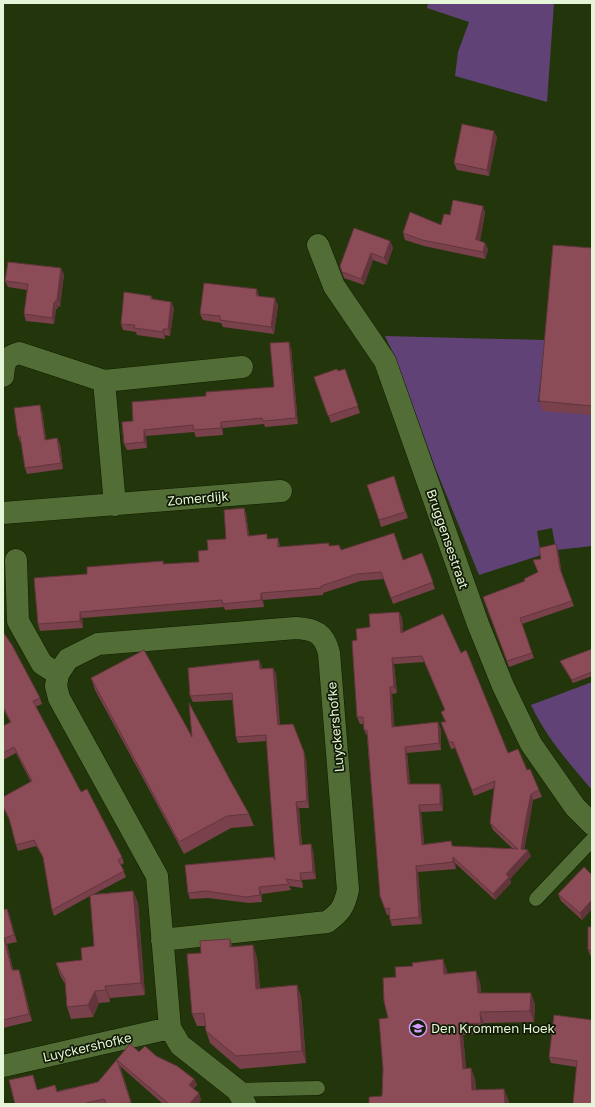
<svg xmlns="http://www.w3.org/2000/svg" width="595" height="1107" font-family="'Golos Text',sans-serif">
<rect width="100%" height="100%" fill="#23360b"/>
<path fill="#614277" d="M428 3H554L547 102 455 76 458 52 469 22 427 8Z
M385 336 545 340 538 402 592 409V546L556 550 552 528 537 531 541 555 479 575 435 467 396 359Z
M592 682V790C569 763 546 737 531 705Z"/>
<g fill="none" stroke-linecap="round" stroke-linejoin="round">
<defs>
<path id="service" d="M536 899 592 840
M237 1090 318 1088"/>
<path id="minor" d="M318 245 334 286 385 361 478 624 503 686 531 744 575 807 592 824
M3 376C4 363 5 357 19 353L104 381 242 367
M104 381 115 505
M3 513 281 491
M16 560 18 621 42 664 58 674
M162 940 327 922C341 912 344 907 348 890L329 653C324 633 315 629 296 628L98 644 68 659 58 674 56 686 59 698 157 876 170 1028 180 1045 237 1090 245 1104
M3 1066 170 1028"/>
</defs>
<use href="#service" stroke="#0f1c01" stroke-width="15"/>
<use href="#minor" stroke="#0f1c01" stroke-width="23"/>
<use href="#service" stroke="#536d36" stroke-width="14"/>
<use href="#minor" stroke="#536d36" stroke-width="22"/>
</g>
<path fill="#78414b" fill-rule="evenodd" d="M497 137 489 176 457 170 454 163Z
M483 206 485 213 480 241 485 243 488 250 485 259 424 246 405 240 403 233 441 225 450 215Z
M390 241 393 248 387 265 373 260 364 285 344 278 340 266Z
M592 248V415L543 411 539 401Z
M64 274 60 307 58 306 57 309H56L54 324 26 321 24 314 27 290 8 287 5 281Z
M151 296 153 299 171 302 174 308 170 336 165 335V339L137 335 136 332 123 330 121 324Z
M259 296 278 305 274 334 223 327 221 323 203 320 200 314Z
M291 348 298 424 265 427 264 424 223 428V435L196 437 194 432 146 436 147 448 127 450 124 444 133 421 206 396 274 387Z
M345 369 360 413 331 423 314 377 338 371Z
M42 411 46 440 57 438 60 444 63 469 27 474 25 468 21 442H20L18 436Z
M394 476 408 518 381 527 379 520Z
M244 508 246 514 249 536 269 539 280 545V547L330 546 341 550 404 560 422 553 435 589 393 604 384 579 360 581 323 593V595L263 600 264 607 225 610 224 607 82 618 83 628 40 631 38 624 87 574 163 561 164 564 199 562 208 550 226 539Z
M558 550 562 575 574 606 522 624 534 658 509 667 483 597 525 581 538 573 541 559Z
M399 612 402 618 403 632 461 653 508 753 527 770 539 790 542 797 533 800 529 824 524 850 531 856 510 879 511 883 495 900 455 863 456 869 418 872 422 924 392 926 390 920 389 915H387L380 896 367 736 364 730V724H360L357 717V640L370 627ZM425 662 445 710 441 712 445 722H441L451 749 455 748 474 796 494 788 490 823 493 830 513 849 453 847 451 841 424 844 421 812 443 811 442 790 440 784H410L407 753 441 750V729L394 726 392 694 397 693 394 664Z
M3 632 40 698 42 704 35 707 81 792 122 857 124 863 121 865 126 877 94 894 133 891 138 903 145 995 110 998V1002L99 1003 93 1017 71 1019 67 1007 65 984 60 975 56 963 82 960 94 946 90 896 54 916 52 910 44 859 36 846 18 851 16 845 10 821 3 808V797L31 782 16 753 3 760V726L10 722 3 709Z
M592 649V676L573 683 562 665 560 661Z
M262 666V669L273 668 276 674 280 725 306 759 309 808H299L302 845 313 851 316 879 302 880 303 888 289 886 291 890 262 894V902L249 903 208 898 190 899 188 893 275 860 267 741 238 743 236 737 233 700 193 702 190 696Z
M91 678 192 737 230 780 249 814 254 826 231 828 184 854 95 690Z
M592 875V909L582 920 561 901 558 894Z
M7 909 17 942 7 944 13 970 21 976 32 1021 3 1028V910Z
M592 927V957H591L588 950Z
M253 945 257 958 260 988 297 985 301 997 306 1063 240 1069 210 1043 206 1031 205 1026H197L192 1014 201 953 233 947Z
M447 970V973L480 982 481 993 535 1004 534 1022 484 1023 485 1033 463 1035 466 1068H471L475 1079 476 1090 508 1099 509 1104H369L382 1096 388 1018 396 977Z
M592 1020V1104H573L577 1067 551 1063 549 1057Z
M130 1044 139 1052 156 1056 194 1079 197 1085 193 1089 199 1093 201 1100 198 1104H163L120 1066 132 1104H15L33 1075 37 1090 57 1091 98 1082Z"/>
<path fill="#62353d" d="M494 131 497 137 489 176 487 170Z
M483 206 485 213 479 246 476 239Z
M390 241 393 248 387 265 384 258Z
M485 243 488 250 485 259 483 252Z
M371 253 373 260 364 285 361 279Z
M61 268 64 274 60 307 57 300Z
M257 289 259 296V298L256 294Z
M275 298 278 305 274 334 271 327Z
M56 300 58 306 57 309 55 303Z
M54 302 56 309 54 324 52 318Z
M171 302 174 308 170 336 168 329Z
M163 329 165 335V339L163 332Z
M289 342 291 348 298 424 296 418Z
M40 405 42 411 47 446 45 440Z
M221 422 223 428V435L221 428Z
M144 430 146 436 147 448 144 442Z
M57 438 60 444 63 469 61 463Z
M244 508 246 514 250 542 248 536Z
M278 538 280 545 281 554 278 547Z
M556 544 558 550 562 575 560 569Z
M261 593 263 600 264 607 261 600Z
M80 612 82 618 83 628 80 621Z
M399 612 402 618 404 640 401 633Z
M392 658 394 664 397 693 394 687Z
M259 660 262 666V675L260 669Z
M273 668 276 674 280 732 278 725Z
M390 687 392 694 395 733 392 727Z
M438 722 441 729V750L439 743Z
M405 747 407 753 410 791 408 784Z
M304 752 306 759 309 808 307 801Z
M440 784 442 790 443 811 440 804Z
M531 794 533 800 523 856 528 850 531 856 510 879 511 883 495 900 493 894 521 849Z
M296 802 299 808 302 852 300 845Z
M419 805 421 812 425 851 422 845Z
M311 844 313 851 316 879 313 872Z
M453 857 455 863 456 869 453 862Z
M416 866 418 872 422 924 419 917Z
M300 873 302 880 303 888 301 881Z
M259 887 262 894V902L260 895Z
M133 891 138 903 145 995 141 983Z
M592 900V909L582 920 580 913Z
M7 909 10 916 17 942 14 935Z
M4 938 7 944 15 977 12 970Z
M230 939 234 951 230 947Z
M253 945 257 958 261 1001 256 989Z
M443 959 447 970 448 984 444 974Z
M19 970 21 976 32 1021 29 1014Z
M476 971 480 982 482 1004 478 993Z
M297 985 301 997 306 1063 302 1051Z
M105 986 110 998V1002L106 990Z
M95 991 99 1003 93 1017 88 1005Z
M531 993 535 1004 534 1022 530 1011Z
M480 1012 484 1023 485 1033 481 1023Z
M459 1024 463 1035 467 1080 463 1069Z
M471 1068 475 1079 476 1101 472 1090Z
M194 1079 197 1085 191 1092 189 1085Z
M504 1089 508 1099 509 1104H505Z
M199 1093 201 1100 198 1104H189Z"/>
<path fill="#8c4c57" stroke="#62353d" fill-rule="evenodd" d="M462 124 494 131 487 170 454 163Z
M453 200 483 206 476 239H475L485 243 483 252 422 240 403 233 410 212 441 225 444 214 450 215Z
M354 228 390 241 384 258 371 253 361 279 342 272 340 266Z
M553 245 592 248V406L539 401Z
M8 262 61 268 57 300H56L55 303 54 302 52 318 24 314 28 284 5 281Z
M204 283 257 289 256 294H257V296L275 298 271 327 220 320V316L200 314Z
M124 292 151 296V299L171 302 168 329H163V332L134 328 135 325 121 324Z
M289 342 296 418 263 421 262 418 221 422V428L194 430 193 425 144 430V442L124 444 122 422 133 421 132 402 206 396V392L274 387 270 343Z
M337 369 338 371 345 369 358 406 328 416 314 377Z
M40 405 45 440 57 438 61 463 25 468 20 436H18L14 408Z
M394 476 405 512 379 520 367 485Z
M244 508 248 536 267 534V539L278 538V547L329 543V546L339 545 341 550 394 533 403 560 422 553 433 582 391 598 381 572 357 574 321 586V588L261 593V600L223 604 222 600 80 612V621L38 624 34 578 87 574V567L163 561V564L199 562 198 551 208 550 207 540 226 539 224 510Z
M556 544 560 569 572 601 520 618 532 653 507 661 483 597 525 581 524 579 538 572 533 560 541 559 539 548Z
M399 612 401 633 443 614 461 653 466 650 508 753 518 749 527 770 530 769 539 790 531 794 526 818 521 849 528 850 506 874 509 877 493 894 453 857V862L416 866 419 917 390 920 389 908 385 909 380 896 367 730H364L363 717H357L352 641 357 640 356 629 370 627 369 614ZM422 656 445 710 441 712 446 722H441L449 742H453L472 790 495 781 490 823 518 849 452 846 451 841 422 845 419 805 440 804V784H408L405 747 439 743 438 722 392 727 390 687H394L392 658Z
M3 632 12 645 40 698 33 701 81 792 87 789 122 857 118 860 124 871 52 910 43 857 34 840 16 845 9 818 3 806V797L32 781 14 747 3 753V726L11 722 3 707Z
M592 649V672L572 680 560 661Z
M144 650 192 737 189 703 230 780 249 814 227 816 179 842 91 678Z
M259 660 260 669 273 668 278 725 293 724 304 752 307 801 296 802 300 845 311 844 313 872 300 873 301 881 286 879 289 884 259 887 260 895 246 897 206 891 188 893 185 865 273 857 275 860 266 735 236 737 232 693 190 696 188 668Z
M584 867 592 875V900L580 913 558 894Z
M133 891 141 983 105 986 106 990 95 991 88 1005 67 1007 65 980 56 963 82 960 81 948 94 946 90 895Z
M7 909 14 935 4 938 12 970H19L29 1014 3 1020V910Z
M588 927H592V950H588Z
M230 939V947L253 945 256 989 297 985 302 1051 236 1056 206 1031 204 1013 192 1014 187 954 201 953 200 941Z
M443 959 444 974 476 971 478 993H531L530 1011 480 1012 481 1023 459 1024 463 1069 471 1068 472 1090 504 1089 505 1104H369V1097L382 1096 383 1069 379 1019 388 1018 384 1001 383 978 396 977 395 967 413 966 412 963Z
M554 1015 592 1020V1104H573L577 1061 549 1057Z
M130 1044 139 1052 145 1046 156 1056 177 1066 194 1079 189 1085 199 1093 189 1104H169L117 1060 131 1103 106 1104 104 1099 82 1104H15L9 1080 33 1075 37 1090 55 1085 57 1092 98 1082Z"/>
<defs>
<symbol id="school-ring" viewBox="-11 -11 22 22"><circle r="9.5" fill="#111b05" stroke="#d39cfc" stroke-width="1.5"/><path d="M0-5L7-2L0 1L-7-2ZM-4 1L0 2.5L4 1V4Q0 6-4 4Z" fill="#d39cfc"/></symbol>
</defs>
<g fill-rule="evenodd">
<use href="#school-ring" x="408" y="1018" width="20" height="20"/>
</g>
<g text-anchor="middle" stroke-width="3.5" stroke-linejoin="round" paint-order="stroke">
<g font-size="13" fill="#e5f5d7" stroke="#111b05">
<text transform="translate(198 498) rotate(-5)" y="5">Zomerdijk</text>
<text transform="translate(448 539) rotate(71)" y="5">Bruggensestraat</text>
<text transform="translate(335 727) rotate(-95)" y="5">Luyckershofke</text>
<text transform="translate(87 1047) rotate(-13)" y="5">Luyckershofke</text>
</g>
<g font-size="13" fill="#e5f5d7" stroke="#111b05" text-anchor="start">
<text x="431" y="1033">Den Krommen Hoek</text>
</g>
</g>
<rect width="595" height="1107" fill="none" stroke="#e5f5d7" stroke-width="8"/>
</svg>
